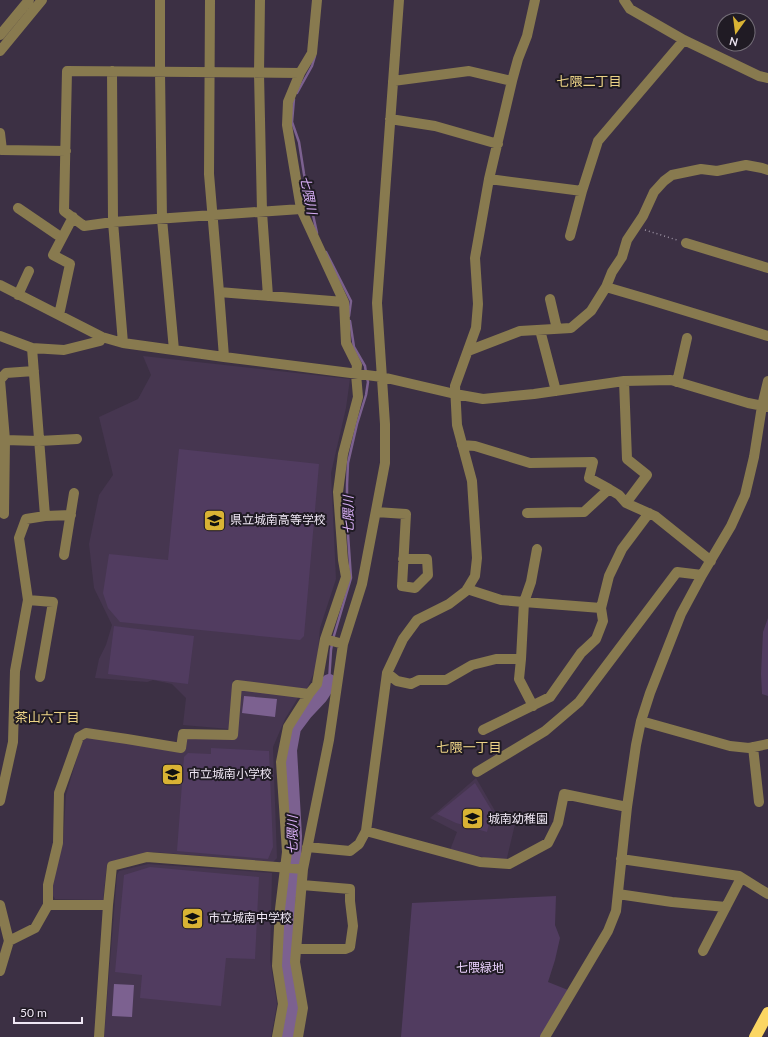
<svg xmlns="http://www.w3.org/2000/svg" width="768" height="1037" font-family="Lato,'Noto Sans JP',sans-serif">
<rect width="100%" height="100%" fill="#3c3044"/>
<path fill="#463650" d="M143 356 350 379 346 408 331 473 336 579 320 628 317 665 307 689 233 680 229 729 183 725 186 698 172 684 153 680 147 682 95 678 99 659 106 645 112 625 94 588 89 544 99 495 113 475 99 417 138 399 151 375Z
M241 689 299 696 285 719 273 747 277 858 273 862 153 852 107 864 103 900 55 899 52 894 54 874 63 843 66 795 82 741 89 737 183 753 186 739 189 736 234 737Z
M476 778 498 816 516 820 506 862 450 850 457 832 430 818Z
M148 864 272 873 270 960 277 1004 271 1037H104L117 875 119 871Z"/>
<path fill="#513c60" d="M179 449 319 464 304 636 300 640 120 622 108 608 103 593 109 554 168 560Z
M768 618V696L762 694 761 674 763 632Z
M114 626 194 636 188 684 108 674Z
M211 748 269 751 273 847 268 859 177 851 184 757 188 753 211 754Z
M475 783 492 811 487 832 456 823 437 814Z
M150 867 259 877 255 959 226 958 221 1006 140 998 142 975 115 972 124 875Z
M556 896 555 925 560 938 555 960 548 982 568 990 545 1030 540 1037H401L412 903Z"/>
<path fill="#7c6190" d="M244 696 277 699 275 717 242 713Z
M114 984 134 985 132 1017 112 1016Z"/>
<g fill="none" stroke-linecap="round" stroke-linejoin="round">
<path stroke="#7c6190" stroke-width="2.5" d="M297 93 312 66 315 56
M294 99 292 122 299 142 304 174 317 233
M326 252 351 301 349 316
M350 321 354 347 365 366 366 373
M333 639 351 578 347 520V485L348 463 357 424 366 395 368 382 367 378
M329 682 331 650 332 644"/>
<path stroke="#7c6190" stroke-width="16" d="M287 1037 291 1003 285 966 288 896 293 864 294 836 289 750 293 728 305 712 320 696 329 682"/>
<path stroke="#9d94a4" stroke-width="1.5" stroke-dasharray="1 3" stroke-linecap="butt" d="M645 230 677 240"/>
<path stroke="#887a4f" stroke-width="10" d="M160 0V72L162 219 174 350
M210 0 209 174 219 292
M260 0 259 73 262 212 268 296
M624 0 630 9 684 40 759 76 768 78
M0 35 29 0
M0 51 42 0
M112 71 113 222 123 343
M393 81 469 71 512 81
M390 119 435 126 498 144
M0 133 2 150 66 151
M489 179 582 191 598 141 684 40
M18 208 62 238
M301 209 287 125 288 102 300 73 312 53 317 0
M570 236 582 191
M686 243 768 268
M0 285 102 337 123 343 224 357 382 377 455 394 483 399 534 394 624 381 671 380 748 403 768 407
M606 287 647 299 768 336
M18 295 29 271
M550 299 557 329
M59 315 70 264 53 255 73 217
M540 330 556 391
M0 336 32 348 64 350 100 341 102 337
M468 351 520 331 571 328 591 311 606 287 612 272 622 257 627 240 643 216 654 192 664 181 672 175 701 169 717 171 746 165 762 168 768 170
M224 357 219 292 344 302 301 209 113 222 84 226 64 211 67 71 300 73
M34 371 6 373 0 380 5 440 39 441 77 439
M624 381 627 459 647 475 626 503 655 516 711 561
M677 382 687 338
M462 445 475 446 530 463 593 462 589 478 609 489
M376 512 406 514 402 586 415 588 428 575 427 559H403
M527 513 584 512 609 489 619 495 626 503
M4 514 5 440
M45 516 71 515
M537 549 531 582 524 602 601 608 609 576 622 549 649 513
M64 555 74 493
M28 600 53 602 40 677
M325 639 346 577 343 560 338 492 343 454 358 397 356 374 357 365 346 343 344 302
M521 659 519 679 533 706
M387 673 397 681 411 684 419 680H446L472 665 496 659H521L524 602 501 600 467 589
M641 721 730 746 749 748 768 744
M483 730 550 697 581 653 596 639 603 621 601 608
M753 747 759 802
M477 772 545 731 579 702 677 572 702 575
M0 801 13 742 15 671 28 600 19 538 26 519 45 516 32 348
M366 831 480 862 509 864 548 843 558 823 564 794 627 807
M307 847 350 851 359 844 366 831 387 673 403 639 417 620 449 604 466 591 475 576 477 558 472 481 457 425 455 386 476 328 478 304 475 258 489 179 512 81 518 59 527 36 535 0
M621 859 739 876 768 894
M618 894 672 902 726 907
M0 905 9 941
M48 905V885L58 843 59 793 79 737 86 733 127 739 181 748 183 734 233 735 237 685 309 694 317 684 325 639 343 644
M296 949H345L350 947 353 926 350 901V889L302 885
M703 951 741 878
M0 971 9 941 35 928 48 905H108L112 866 147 857 303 869
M99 1037 108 905
M277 1037 283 1004 277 966 280 909 287 852 281 762 288 727 309 694
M298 1037 303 1008 295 962 303 869 329 740 343 644 362 584 385 463V424L377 303 399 0
M545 1037 608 931 616 911 627 807 636 745 641 721 650 693 681 614 702 575 731 526 745 495 754 457 762 406 768 381"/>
<path stroke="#fbd663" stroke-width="12" d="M755 1037 768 1013"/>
</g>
<defs>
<symbol id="school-square" viewBox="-11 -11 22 22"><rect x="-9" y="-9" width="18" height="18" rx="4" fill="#d9b334" stroke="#201b24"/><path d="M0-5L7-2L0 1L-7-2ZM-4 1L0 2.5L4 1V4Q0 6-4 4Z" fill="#111"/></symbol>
</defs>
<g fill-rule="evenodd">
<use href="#school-square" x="202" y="508" width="25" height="25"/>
<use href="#school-square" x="160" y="762" width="25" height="25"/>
<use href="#school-square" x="460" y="806" width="25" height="25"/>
<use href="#school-square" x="180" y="906" width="25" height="25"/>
</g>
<g text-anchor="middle" stroke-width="4" stroke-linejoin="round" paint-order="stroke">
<g font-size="12" fill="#efe7f4" stroke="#201b24" text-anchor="start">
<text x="230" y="524">県立城南高等学校</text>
<text x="188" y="778">市立城南小学校</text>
<text x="488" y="823">城南幼稚園</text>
<text x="208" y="922">市立城南中学校</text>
</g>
<g font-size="12" fill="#ecd3ff" stroke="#201b24">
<text x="480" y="972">七隈緑地</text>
</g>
<g font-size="13" fill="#ecd386" stroke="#201b24">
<text x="589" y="86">七隈二丁目</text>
<text x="47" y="722">茶山六丁目</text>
<text x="469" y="752">七隈一丁目</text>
</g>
<g font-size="13" font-style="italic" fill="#dab0f8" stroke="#201b24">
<text transform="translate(309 195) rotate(79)" y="5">七隈川</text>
<text transform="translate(348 515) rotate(-91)" y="5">七隈川</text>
<text transform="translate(292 835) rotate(-90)" y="5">七隈川</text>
</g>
</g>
<g transform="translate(736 32) rotate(194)"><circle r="19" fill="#201b24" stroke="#736d77"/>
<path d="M0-3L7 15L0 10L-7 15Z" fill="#d9b334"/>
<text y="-6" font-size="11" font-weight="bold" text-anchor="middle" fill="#efe7f4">N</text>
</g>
<path d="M14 1017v6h68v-6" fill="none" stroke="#efe7f4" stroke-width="2"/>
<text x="20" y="1017" font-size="12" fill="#efe7f4" stroke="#201b24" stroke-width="3" paint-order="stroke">50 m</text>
</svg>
